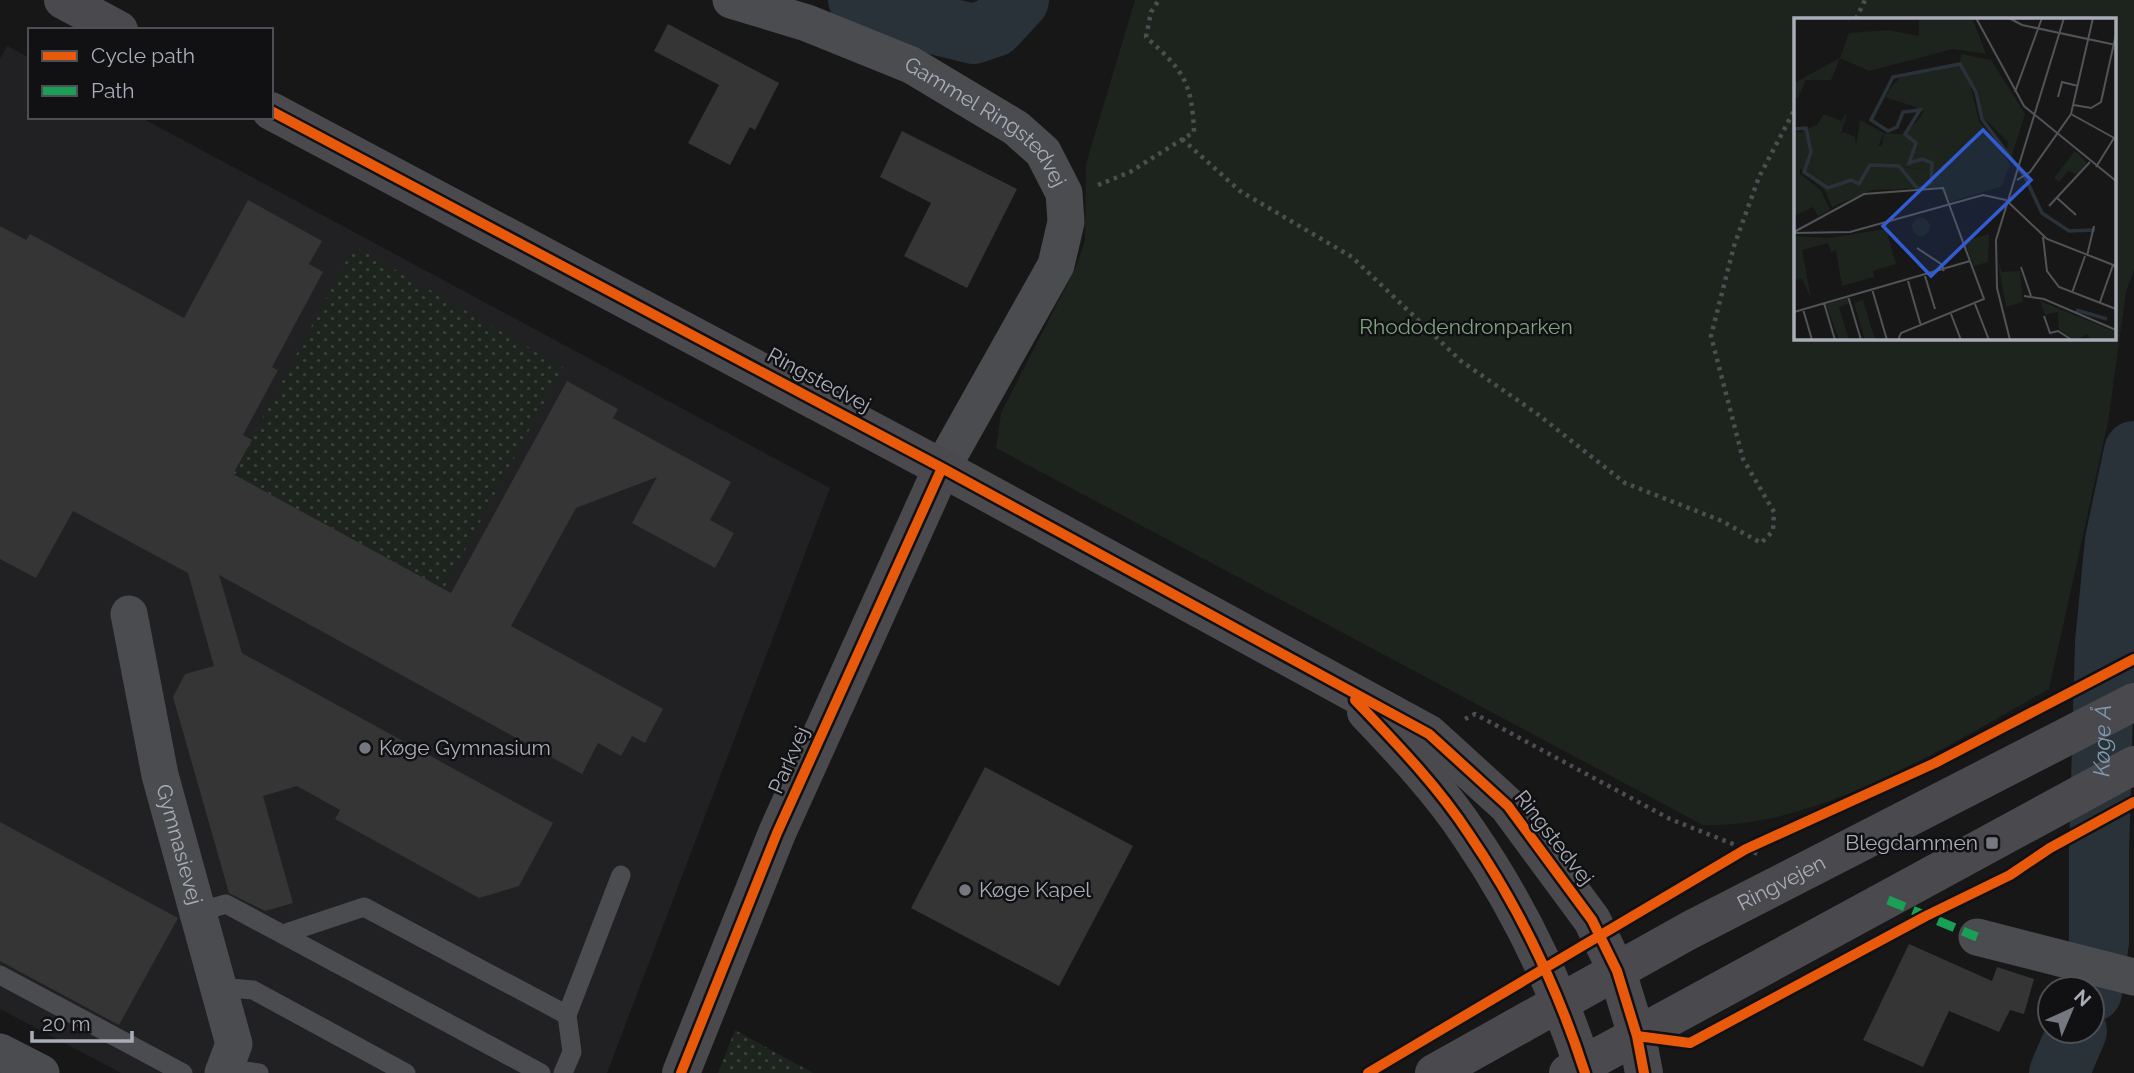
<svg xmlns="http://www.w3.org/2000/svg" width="2134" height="1073" font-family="Raleway,sans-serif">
<defs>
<pattern id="grass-dots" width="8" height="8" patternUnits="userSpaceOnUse" patternTransform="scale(1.75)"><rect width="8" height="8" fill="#1d241e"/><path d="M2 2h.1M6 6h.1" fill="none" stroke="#3b413d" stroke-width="1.8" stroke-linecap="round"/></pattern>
</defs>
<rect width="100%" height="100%" fill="#171717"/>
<path fill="#212123" d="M7 46 30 58V117H140L830 488 607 1073H121L0 1009V59Z"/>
<path fill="url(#grass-dots)" d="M354 246 563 367 444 589 233 474Z
M735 1030 813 1073H718Z"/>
<path fill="#1d241e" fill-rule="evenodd" d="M1135 0H2134V270L2126 292 2108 422 2049 689C1950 744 1818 829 1703 825L996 448 1001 413 1076 267 1085 241 1086 164ZM1796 19H2115V338H1796Z"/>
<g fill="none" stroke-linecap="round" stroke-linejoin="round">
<g stroke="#2a3239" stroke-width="60">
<path d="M858 0 909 18 973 34 994 27 1019 0"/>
<path id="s1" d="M2092 992 2099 942V852L2105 643 2115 540 2134 451"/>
<path d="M2059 1073 2077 1031"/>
</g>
</g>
<path fill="#353536" d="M668 24 779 83 755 130 750 127 730 165 688 143 719 85 654 51Z
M902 131 1017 189 967 288 904 256 931 203 880 177Z
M248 200 322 241 309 264 323 272 272 367 278 370 243 435 252 440 233 474 451 593 567 381 618 409 613 418 731 482 710 520 734 533 715 568 632 523 657 477 576 508 511 626 663 709 645 743 632 736 621 756 598 743 582 774 219 575 242 653 553 823 519 886 479 898 335 819 340 810 297 786 263 796 293 903 265 911 229 893 173 697 185 674 214 666 188 573 73 511 36 578 0 559V226L26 240 30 234 184 318Z
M985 767 1133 846 1059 986 911 908Z
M0 822 178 918 119 1025 0 961Z
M1909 944 1992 981 1997 967 2034 979 2024 1014 2010 1010 1999 1032 1949 1011 1923 1067 1863 1040Z"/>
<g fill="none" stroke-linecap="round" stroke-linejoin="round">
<path stroke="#4d4e52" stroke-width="4.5" stroke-dasharray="3.5 5" stroke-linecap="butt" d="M1856 19 1865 0
M1182 139 1240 191 1352 257 1461 361 1536 413 1625 483 1722 521 1761 543 1773 531 1774 512 1743 459 1711 336 1734 246 1759 177 1796 107
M1098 185 1130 172 1194 132C1192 82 1183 70 1146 37L1151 12 1159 0
M1465 719 1475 714 1670 819 1758 854"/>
<path stroke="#4b4c50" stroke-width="19" d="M198 912 226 904 541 1073
M283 934 364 907 567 1015
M0 975 183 1073
M219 987 253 990 406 1073
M225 1068 259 1073
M563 1073 572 1052 567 1015 621 875"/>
<g stroke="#4b4c50" stroke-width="37">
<path id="s2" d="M731 0 807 23 911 65 1016 128 1043 152 1064 193 1066 222 1056 265 942 468"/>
<path id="s3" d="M129 614 160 775 234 1044 223 1073"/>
<path d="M1977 937 2134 977"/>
<path d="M0 1052 41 1073"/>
</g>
<g stroke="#4a4a4e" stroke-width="38">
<path d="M63 0 119 30"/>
<path d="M271 111 942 468 1429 734 1508 806 1592 920 1617 971 1637 1036 1644 1073"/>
<path d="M1366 712C1402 750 1440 790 1469 834 1519 907 1558 989 1585 1073"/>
<path d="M681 1073 777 833 942 468"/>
<path id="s4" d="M1434 1073 1690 930 2134 702"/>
<path d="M1568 1073 2134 765"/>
</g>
<path stroke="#1a9f57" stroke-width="9" stroke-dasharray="18 9" stroke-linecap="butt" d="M1888 900 1977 937"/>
<defs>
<path id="cycleway" d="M271 111 942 468 1429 734 1508 806 1592 920 1617 971 1637 1036 1644 1073
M1355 700C1395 742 1437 785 1469 834 1519 907 1558 989 1585 1073
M1637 1036 1690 1043 1926 916 2010 875 2050 848 2134 802
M681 1073 777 833 942 468
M1368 1073 1746 849 1935 763 2134 659"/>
</defs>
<use href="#cycleway" stroke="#111113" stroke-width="15"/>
<use href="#cycleway" stroke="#e8590c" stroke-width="10"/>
</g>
<g fill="#757880" stroke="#111113" stroke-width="2.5">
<circle cx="365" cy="748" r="7"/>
<rect x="1985" y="836" width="14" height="14" rx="3.5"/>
<circle cx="965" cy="890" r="7"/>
</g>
<g text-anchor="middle" stroke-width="5" stroke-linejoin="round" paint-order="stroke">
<g font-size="21" fill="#a8adb8" stroke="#111113">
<text dy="7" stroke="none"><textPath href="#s2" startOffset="287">Gammel Ringstedvej</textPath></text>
<text transform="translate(819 380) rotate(28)" y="7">Ringstedvej</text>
<text transform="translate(789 760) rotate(-66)" y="7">Parkvej</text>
<text transform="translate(1554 838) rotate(52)" y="7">Ringstedvej</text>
<text dy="7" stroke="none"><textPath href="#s3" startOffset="236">Gymnasievej</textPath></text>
<text dy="7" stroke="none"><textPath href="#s4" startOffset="396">Ringvejen</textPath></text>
</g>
<g font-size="21" fill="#7fa381" stroke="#111113">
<text x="1466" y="334">Rhododendronparken</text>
</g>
<g font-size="21" fill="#a8adb8" stroke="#111113" text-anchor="start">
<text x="379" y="755">Køge Gymnasium</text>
<text x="1978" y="850" text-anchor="end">Blegdammen</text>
<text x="979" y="897">Køge Kapel</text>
</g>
<g font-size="23" font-style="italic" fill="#7f9bb3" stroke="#111113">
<text dy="8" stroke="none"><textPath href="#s1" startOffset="252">Køge Å</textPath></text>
</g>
</g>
<g transform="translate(1794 18)">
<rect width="322" height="322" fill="#171717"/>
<path d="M167 36 197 42 231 96 217 140 212 133 214 124 188 98 184 73 166 44ZM46 40 37 62H12L4 80 0 79V65ZM0 113 8 115 6 156 27 172 36 192 24 198 19 189 0 198ZM50 114 61 119 62 128H88L90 115 114 117 111 127 134 140 133 152 79 145 65 165 57 162 34 169 17 154 19 137ZM118 209a9 9 0 1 1 18 0a9 9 0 1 1-18 0ZM195 216 194 244 180 248 170 223Z" fill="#1d241e"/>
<path d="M125 0H178L192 36 159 31 75 53 46 40 55 15 94 12 125 18ZM157 46 166 47 174 58 185 104 198 117 216 147 208 167 78 172 38 189 31 173 6 150 8 113 23 107 30 96 47 103 53 95 45 123 19 138 17 154 34 169 57 162 64 164 79 145 132 152 134 140 115 134 111 127 115 111 132 95 94 73 107 58 142 53ZM66 102 90 115 83 131 71 136 62 128ZM204 244 208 254 226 253 229 284 212 289ZM246 283 322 314V322H297L293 316 282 322 265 312 264 294 251 297Z" fill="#1d241e"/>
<path d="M281 133 293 145 284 157 274 153 265 164 260 160Z" fill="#1d241e"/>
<path d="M157 46 166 47 174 58 185 104 198 117 216 147 206 169 156 184 134 140 114 117 131 92 91 79 107 58 142 53ZM92 211 102 246 79 253 80 259 48 268 42 232 37 234 34 225 8 232 17 280 8 261 0 262V218L34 220ZM54 280 56 285 45 289 55 322H45L32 286ZM69 282 81 322H71L60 285Z" fill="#1d241e"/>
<path fill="none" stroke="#2a3239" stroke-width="3.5" d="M0 111 12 110 17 134 10 154 34 170 57 162 65 166 76 147 105 148 123 170H128L137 164 138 145 128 141 115 145 122 125 111 116 126 92 109 94 103 109 94 113 77 102 99 59 166 46 182 74 188 101 231 159 248 195 275 213 301 212M282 292 313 301"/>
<path fill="none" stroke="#515357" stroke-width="2" d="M182 0 230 88 322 163M215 0 228 7 322 27M221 74 248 0M264 79 268 64 284 68M280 87 297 90 307 84 322 16M277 96 322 121M302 149 320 120M223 162 236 154 277 96 299 0M262 179 282 197M212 182 253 221 322 248M255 188 296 144M0 214 70 176 149 170 190 281 107 315 104 322M0 215 56 214 189 177 212 182M249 219 253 253 265 269 322 291M123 230 147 246 150 253M293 238 300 208M227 249 237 278M131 258 141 291M114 263 127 308M78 271 93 322M278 275 291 238M54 278 67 322M230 278 250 281 322 312M306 284 319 247M30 285 41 322M181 286 195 322M9 291 18 322M0 294 176 243M157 296 167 322M250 298 256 315 264 313 278 322M216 322 203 270 202 222 270 0"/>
<path fill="#325cd3" fill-opacity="0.15" stroke="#325cd3" stroke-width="3.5" d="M189 112 237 162 137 258 89 208Z"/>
<rect width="322" height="322" fill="none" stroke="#a8adb8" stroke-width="3.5"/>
</g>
<rect x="28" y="28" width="245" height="91" fill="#111113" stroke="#4d4f55" stroke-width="2"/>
<rect x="42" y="51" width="35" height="10" fill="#e8590c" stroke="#4d4f55" stroke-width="2"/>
<text x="91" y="63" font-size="21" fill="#a8adb8">Cycle path</text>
<rect x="42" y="86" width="35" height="10" fill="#1a9f57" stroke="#4d4f55" stroke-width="2"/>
<text x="91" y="98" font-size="21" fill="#a8adb8">Path</text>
<g transform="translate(2071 1010) rotate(44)"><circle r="33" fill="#111113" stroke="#4d4f55" stroke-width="2"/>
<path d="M0-5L12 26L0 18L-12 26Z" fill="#757880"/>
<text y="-10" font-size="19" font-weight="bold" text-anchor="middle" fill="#a8adb8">N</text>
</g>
<path d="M32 1031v10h100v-10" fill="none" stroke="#a8adb8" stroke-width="3.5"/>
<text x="42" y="1031" font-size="21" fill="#a8adb8" stroke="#111113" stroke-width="5" paint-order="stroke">20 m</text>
</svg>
